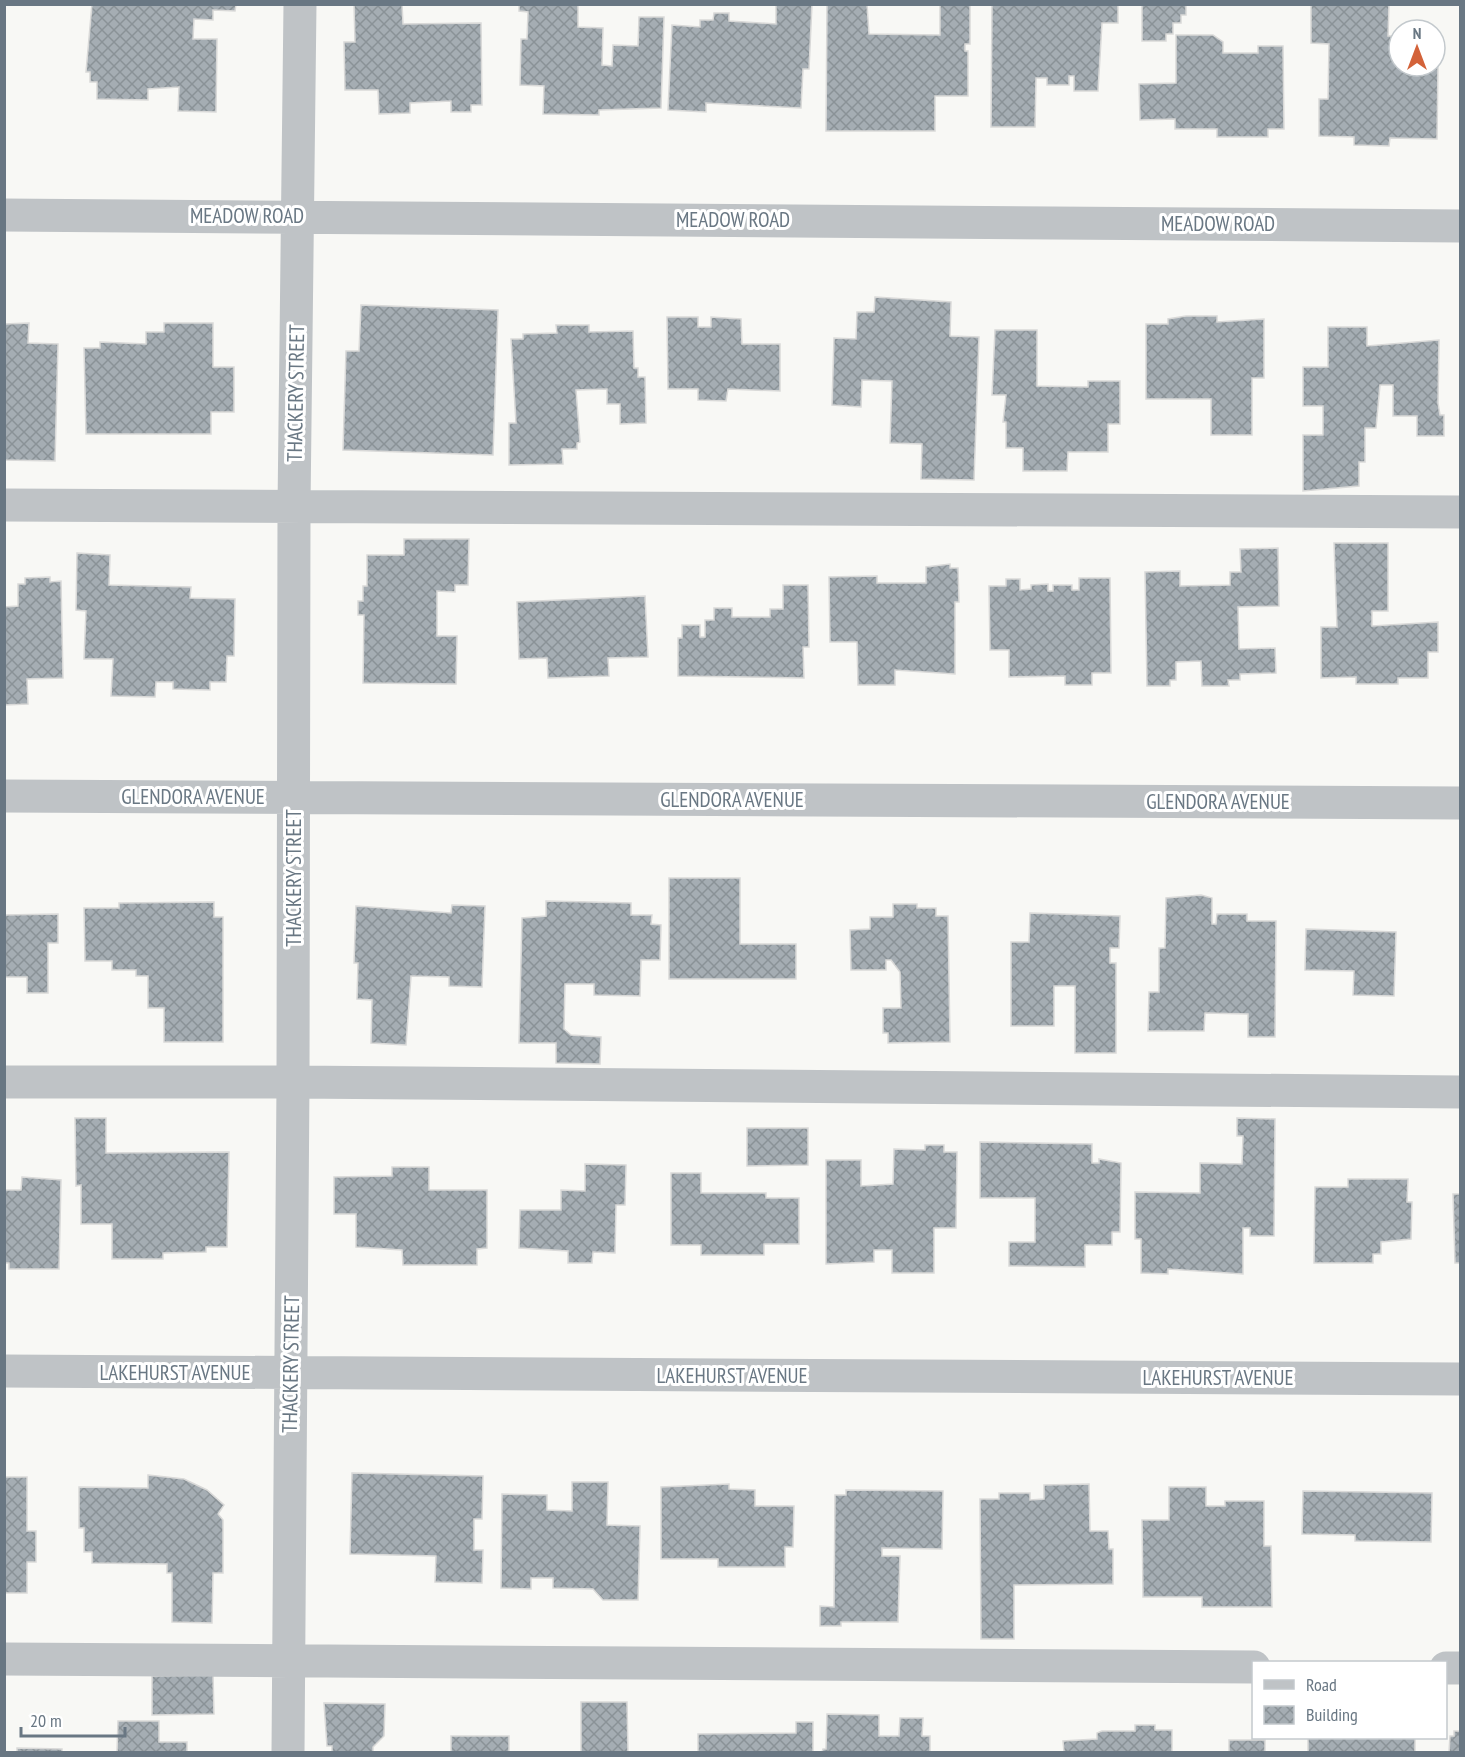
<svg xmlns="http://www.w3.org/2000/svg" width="1465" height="1757" font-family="'PT Sans Narrow',sans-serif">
<defs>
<pattern id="building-cross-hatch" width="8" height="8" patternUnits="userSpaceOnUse" patternTransform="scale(1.5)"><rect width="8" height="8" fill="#a5adb3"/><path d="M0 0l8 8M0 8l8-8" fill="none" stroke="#8a9297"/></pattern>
</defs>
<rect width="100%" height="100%" fill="#f8f8f5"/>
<path fill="url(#building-cross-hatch)" stroke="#d9d9d8" stroke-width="1.5" d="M92 4H236L235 11 213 10V20L194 19 193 39H217L216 112 178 111 179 87 148 89V100L97 99V82H90V72H86Z
M354 4H402L403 24 481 23 482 105H471V112H451V101L410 103V113L379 114 378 90H345L344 42H355Z
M519 4H578V27L603 28 602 65 612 66 613 45 638 46 639 17H664L661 108 599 110V115L543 114 544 86 520 85 521 39H527L528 12 519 11Z
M776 4H812L809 69H803L801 108 706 103V112L668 110 672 25 700 27V20H713L714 13H729V21L776 24Z
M827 4H867L869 34 940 35V4H970V44H965V51H968V96H935V131H826Z
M992 4H1118V23H1102L1098 91H1074V76H1069V85H1047V78H1036L1035 127H991Z
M1142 4H1186V15H1181V23H1173V34H1166V41H1142Z
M1311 4H1389L1388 36H1399V66H1438L1437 139 1390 138 1389 146 1354 145V137L1319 136V99H1328L1329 44 1311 43Z
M1176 35H1213L1223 42V53H1258V46H1283L1284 129H1268V137H1217V129H1175V119L1140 120 1139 84 1176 83Z
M875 297 951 302 950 336 979 337 974 480 921 479 922 444 890 443 892 381 862 380 861 407 832 405 834 338 856 339 857 312H874Z
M361 305 498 310 493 455 343 450 346 351H359Z
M1186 316H1217V322L1264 319V378H1252V435H1211V399H1146V324H1168V319Z
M667 317H698V327H711V317L741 319 742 344H780V391L728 389 726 401 698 400V389H668Z
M29 323 28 343 58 344 55 461 4 460V324Z
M164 323H213V367H234V412H211V434H86L84 348H100V342L146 344V332H164Z
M556 325H589V332L633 331 634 368H638V377H645L646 423 620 424V404H607V389L576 390 580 442 577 443V449H562L563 464 509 465V423H516L511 339H523V334L557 333Z
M1328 327H1367V346L1439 340 1438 403 1440 415H1444V436H1417V416H1393V385H1380L1376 428H1365V462H1359V486L1303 491V435H1323V406H1303V367H1328Z
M995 330H1037V386L1088 387V381H1120V424H1108V452H1068L1067 471H1023V448H1006V422H1003L1006 395H992Z
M404 539H469L468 585H455V592L437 591V636H457L456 684 363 683 364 615H358V601H363V586H367V555H404Z
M1334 543H1388V611H1372V626L1438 622V652H1428V678H1398V684H1356V677L1321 678V627H1337Z
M1278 548 1279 606 1238 607 1239 649 1275 648 1276 673 1240 674V680H1228L1229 686H1202L1201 661 1176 662V680H1170V686H1147L1145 572 1180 571V586L1230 585V572H1241L1240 549Z
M77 553 110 555 109 585 191 587 190 598 235 599 234 656H227L226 682H210V690L173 689V682H156L155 697 111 696 113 659H84L86 611 76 610Z
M950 564V568H958L959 602H955V674L895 670V685H858L857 642H830L829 577 877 576V583H926V567Z
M50 577V582L61 581 63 678 27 679 28 704 5 705 4 607 18 606V584H25V578Z
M1079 578H1110L1111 673H1092V685H1065V676L1009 677V650H990L989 586H1006V579H1020V590L1031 589V585L1048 584V591H1053V585H1072V590H1079Z
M783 585H808L809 647H803L804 678 678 676V638H682V625H700V637H705V620H714V608H732V617H770V609H783Z
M645 596 648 657 608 658 609 676 548 678 547 658 519 659 517 602Z
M669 878H740V944H796V979H669Z
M1201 895 1212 898V924H1216L1217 914H1247V921H1276L1275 1037H1248V1014L1205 1013 1204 1031H1148L1149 992H1159V948H1165L1166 898Z
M546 901 631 903V915H652L651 924 661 925 660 960H641L640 996 594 995V984H565L564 1029 571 1035 601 1037 600 1064 556 1063V1043H519L522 918 546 916Z
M214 902V917H223V1042H164V1008H148V976H136V970H112V961H85L84 908H119V903Z
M893 904H917V908H936V916H948L950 1042 888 1043V1033H883V1008H901L900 972 891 960H886V970H851L850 930 870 929V917H893Z
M452 905 485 906 482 987 449 986V977L411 976 406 1045 371 1043 372 1000 357 999 358 963H354L356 906 451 913Z
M1030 913 1120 916 1119 948H1110V963H1116V1053H1075V986H1054V1026H1011V942H1029Z
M58 914V943H48V993H27V977H4V915Z
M1306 929 1396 932 1394 996 1353 995 1354 971 1305 970Z
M75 1118H106V1153L229 1152 227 1247H206V1252L163 1253V1259H112V1224H81V1185L76 1186Z
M1237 1118 1275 1119 1274 1236H1250V1228H1243V1274L1168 1269V1274L1141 1273V1239H1135V1192L1200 1193V1163L1242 1164 1243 1136H1237Z
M747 1128H808V1165L747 1166Z
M980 1142 1092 1144V1163H1099V1159L1121 1163 1120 1232H1112V1245H1085V1267L1009 1266V1242H1035V1198H980Z
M925 1145H944V1152H957L956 1228H934V1273H892V1250H874V1262L826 1264V1160H861V1186L893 1184 894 1149 925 1150Z
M585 1164 626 1165 625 1205H616L615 1253 593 1252 592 1263H568V1251L519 1248 520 1210H561V1190L585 1191Z
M392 1167H429V1190H487V1248L477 1249V1265H403L402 1250 356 1247V1214H334V1177L392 1176Z
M671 1173H701V1193H766V1198H799V1244H764V1255H701V1245H671Z
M22 1177 61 1180 59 1269H9V1263H4V1190H21Z
M1348 1179H1408L1407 1202H1412L1411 1239 1381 1242V1254H1373V1263H1314L1315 1187H1348Z
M1453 1194H1460V1263H1455Z
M352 1473 483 1476 482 1519H474V1550H483L482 1583 435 1582 436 1556 350 1554Z
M148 1475 184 1479 207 1490 224 1505 218 1514 223 1520V1573H213L212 1623 172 1622V1573H167V1564L92 1563V1552H84V1528H79V1487L148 1488Z
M4 1477H27V1531H36V1562H27V1593H4Z
M572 1482H608L607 1525 640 1526 638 1600H603L593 1589 553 1588V1578H531V1589L501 1588 502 1494 547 1495V1510L572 1511Z
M729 1484V1489L755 1490V1506H794L793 1547H785V1567H718V1559H661V1487Z
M1089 1484 1090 1531H1108L1109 1549H1113V1584L1014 1585V1639H981L980 1499H999V1493H1030V1500L1044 1499V1485Z
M1169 1487H1206V1506H1225V1501H1264V1546H1271L1272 1607H1202V1597H1143L1142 1520H1169Z
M846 1490 943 1491 942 1549 882 1548V1556H900L898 1622H841V1626H820V1606L834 1607 835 1495H846Z
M1303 1491 1432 1493 1431 1542 1355 1541V1535L1302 1534Z
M213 1675 214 1714 152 1715V1676Z
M581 1702H627L628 1752H581Z
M324 1703 385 1704 384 1736 373 1747V1752H332V1746H327Z
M827 1714 879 1715V1736H899L900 1718H923L922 1736H930V1752H822L823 1749H826Z
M118 1721H159V1742H187V1752H117Z
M796 1722H813V1752H698V1734L796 1733Z
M1135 1725H1155V1730H1172V1752H1064L1063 1741 1097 1739V1733L1102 1731H1135Z
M1454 1731H1460V1752H1449L1450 1736H1454Z
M451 1736H509V1752H451Z
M1308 1738H1415V1752H1308Z
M1229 1740H1265V1752H1229Z
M17 1748 62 1749V1752H17Z"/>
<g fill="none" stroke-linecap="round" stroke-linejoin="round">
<path stroke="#bfc3c6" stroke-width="33" d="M4 215 1460 226
M4 505 1460 512
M4 796 1460 803
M4 1082H293L1460 1092
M4 1371 1460 1379
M4 1659 1254 1667
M1446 1668H1460
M288 1752 293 1082 294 507 300 4"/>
</g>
<g text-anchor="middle" stroke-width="6" stroke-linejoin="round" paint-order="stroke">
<g font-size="21" fill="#697783" stroke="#fff">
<text x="247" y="223">MEADOW ROAD</text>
<text x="733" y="227">MEADOW ROAD</text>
<text x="1218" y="231">MEADOW ROAD</text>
<text transform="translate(296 393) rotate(-89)" y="7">THACKERY STREET</text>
<text x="193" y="804">GLENDORA AVENUE</text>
<text x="732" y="807">GLENDORA AVENUE</text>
<text x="1218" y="809">GLENDORA AVENUE</text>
<text transform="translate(294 878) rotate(-90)" y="7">THACKERY STREET</text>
<text transform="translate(291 1364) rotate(-89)" y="7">THACKERY STREET</text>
<text x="175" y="1380">LAKEHURST AVENUE</text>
<text x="732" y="1383">LAKEHURST AVENUE</text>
<text x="1218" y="1385">LAKEHURST AVENUE</text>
</g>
</g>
<rect width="1465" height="1757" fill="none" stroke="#697783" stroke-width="12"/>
<rect x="1252" y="1661" width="195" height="78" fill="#ffffff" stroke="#c3c9cd" stroke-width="1.5"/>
<rect x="1264" y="1680" width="30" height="9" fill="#bfc3c6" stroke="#c3c9cd" stroke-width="1.5"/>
<text x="1306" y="1691" font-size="18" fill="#697783">Road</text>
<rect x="1264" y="1706" width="30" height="18" fill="url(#building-cross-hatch)" stroke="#c3c9cd" stroke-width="1.5"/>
<text x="1306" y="1721" font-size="18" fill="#697783">Building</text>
<g transform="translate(1417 48)"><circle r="28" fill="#ffffff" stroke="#c3c9cd" stroke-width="1.5"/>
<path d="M0-4.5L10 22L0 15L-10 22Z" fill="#d36239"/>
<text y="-9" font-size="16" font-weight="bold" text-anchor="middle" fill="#697783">N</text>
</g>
<path d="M21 1727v9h104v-9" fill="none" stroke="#697783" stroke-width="3"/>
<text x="30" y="1727" font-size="18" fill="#697783" stroke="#ffffff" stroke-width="4.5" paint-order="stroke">20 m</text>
</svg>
